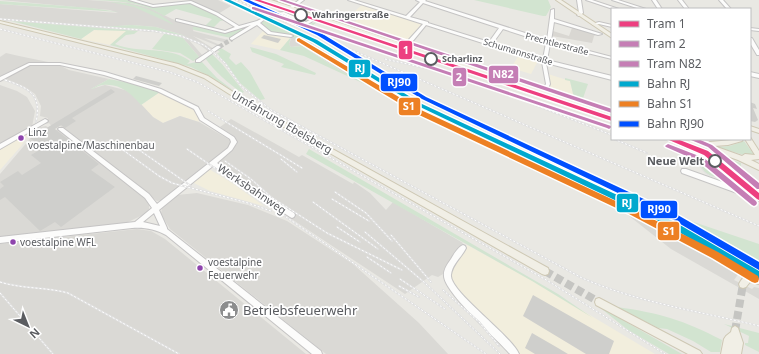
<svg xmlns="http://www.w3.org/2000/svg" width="759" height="354" font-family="'Noto Sans',sans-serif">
<rect width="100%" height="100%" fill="#e9e8e3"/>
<path fill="#f2eedd" d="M362 5 422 24 423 25 407 43 351 25 363 14 355 11Z
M94 30H116L127 31 110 45 81 39Z
M264 30 270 34 291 37 280 50 251 44Z
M519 55 538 61 531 74 511 68Z
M548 74 570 81 574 98 548 90 550 86Z
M160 92 196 110 199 122 180 116 163 123 153 117 141 105Z
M30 131 22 145 0 170V150Z
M209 169 232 183 264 206 210 191 192 182Z
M467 245 533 281 655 354H520L509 339 466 300 451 283 450 272Z"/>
<path fill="#dad9d5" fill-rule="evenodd" d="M0 0H88L129 3 150 8 172 19 195 26 193 31 228 40 224 42 204 38 220 45 218 46 193 36 214 49 209 52 200 45 189 40 203 56 200 58 183 38 165 33 0 20V4L118 13 110 10ZM132 25 156 27 186 36 162 31 105 27Z
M189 0H218L231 6 218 14Z
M292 36 299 39 302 37 379 85 375 87 349 76 307 49 299 46 291 47 289 44Z
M6 53 19 56 53 63 27 64 0 78V57Z
M31 64 59 65 69 70 109 79 91 89 105 85 125 90 130 92 153 117 163 123 180 116 199 122 230 140V146L163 200 157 201 60 126 54 129 49 123 46 124 48 118 40 116 41 106 35 94 25 87 4 78Z
M0 85 17 91 27 97 35 111 32 127 0 145Z
M231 119 299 157 302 155 353 184 354 182 370 193 386 210 393 202 463 243 443 274 438 277 432 275 405 294 290 218V211L217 163 237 144 233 136 220 127Z
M46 126 52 130H59L139 192 149 203V209L147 213 126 223 0 237V174L29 140 35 128Z
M589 187 680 231 758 276 744 272 739 273 734 280 752 289 754 287 759 288V299L671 249 605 197Z
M197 193 248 205 287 221 353 264 419 323 448 354H326L170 229 161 214 162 207 177 195Z
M137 229 151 231 165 239 306 354H0V244Z"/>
<path fill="#d9d7d2" d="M572 28 596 34H597L594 36 592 43 552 36 553 31 569 36Z"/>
<path fill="#d2e4d0" d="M88 0H128L151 6 188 2 225 20 220 21 213 28 205 26 212 19 176 9 164 16C141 1 115 1 88 0Z
M474 0H548L551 7 546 16H543Z
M0 1 92 8 119 12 0 4Z
M110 2C134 3 156 9 174 25L134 7Z
M279 14 304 25 317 22 307 30 275 16Z
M265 20 302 37 299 39 270 32 261 23Z
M11 21 138 31 134 34 126 35 115 44C139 54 168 45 190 61L187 64 201 61 217 78 234 91 207 75 191 67 110 45 126 31 94 30 81 39Z
M132 25 156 27 186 36 141 29 99 27Z
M249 25 231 38 194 30 192 28 195 26C207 28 216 33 228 32 235 32 242 27 249 25Z
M165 33 183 38 200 58 193 61 180 53 152 49Z
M291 37 289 44 291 47 302 46 341 71 375 87 379 85 408 104 304 56 280 50Z
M250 47 276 54 316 73 315 75 281 67 284 64 252 52Z
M221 48 231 54 229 58 236 65 241 62 250 72 265 99 260 100 240 83 217 53 220 52 217 50Z
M212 54 222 64 244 92 242 93C228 83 215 72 205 58Z
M565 78 588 84 582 101 574 98 570 81 565 80Z
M109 79 151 87 160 92 141 105C131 93 119 83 103 85 98 85 95 89 91 89Z
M744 141 755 156 744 155 717 147 730 146Z
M309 149 558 294 593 318 532 281 306 154Z
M710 153 741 163 740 178 714 156Z
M706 161 716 163 732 178C721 176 707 180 701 166L702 163Z
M584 178 643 205 759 244V270L693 231Z
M598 306 682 354H669L628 330Z
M617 307C660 313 683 320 722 340L720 352H711L693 341 667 329 658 328Z
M724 324 759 333V352L745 345V343H748L749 336Z"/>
<path fill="#cfcfcc" d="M264 35 281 39 278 43 261 38Z
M136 76 162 83 159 86 133 79Z
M111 89 115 92 72 118 76 121 65 128 61 125 55 129 99 164 91 170 115 187 61 227 55 222 40 231 5 197 0 200V189L4 186 0 182 18 171 22 175 41 163 31 155 43 148 30 138Z
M750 102 755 104 757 109 753 108 758 120 755 122 750 121Z
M533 295 614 341 609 354H586L523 316Z
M532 333 558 348 568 354H535L525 348Z"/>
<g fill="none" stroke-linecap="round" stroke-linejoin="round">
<path stroke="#c5c5c2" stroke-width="4.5" stroke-dasharray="4.5 2" stroke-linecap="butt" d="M263 19 275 14
M219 47 232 39"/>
<path stroke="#c5c5c2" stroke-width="8" stroke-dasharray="8 4" stroke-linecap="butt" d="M545 271 599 302
M735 331 743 284"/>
<defs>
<path id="minor" d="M129 0H136L153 5 191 1 218 13 239 26 257 21 263 18 265 19 260 23 271 32 291 35 293 36 291 37 268 34 257 25 232 40 230 39V38L251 25 225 33 176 21V19H177L225 31 235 27 216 15 190 3 153 7Z
M299 0H304L292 9H290V7Z
M348 0H354L406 16 420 2 416 0H426L425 1 547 40 551 10 554 9V19L602 34 598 35 554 22 551 41 612 57V59L550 44 547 60 612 76V80L546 63 550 84 546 93H542L541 92 546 84 542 62 426 25 408 47H404V45L423 24ZM423 3 499 28 489 42 428 23V22L410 17ZM503 29 546 43 543 59 493 43Z
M577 0H581L583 13 579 16 577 15 579 13Z
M586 0H592L619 9H613Z
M612 0H618L646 9H640Z
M652 0H656L662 9H658Z
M678 0H682L689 9H685Z
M719 0H723L731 9H727Z
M284 12 306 22 317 16 320 17 306 25 283 14 275 15 273 14 275 13Z
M599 22 612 25V27L599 24 594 25 592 24Z
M750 28 759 29V31L750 30Z
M750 38H752L759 50V55H757L750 43Z
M217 46H219L221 47 200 62H196V60Z
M29 63H60L105 72 161 89 198 107 204 118 234 137 237 142 232 150 217 163 294 213 295 215 294 217 292 218 290 217 213 166 159 210 167 228V229L321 351 322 354H312L166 235C155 229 144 227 132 228L0 243V237L135 222 152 208 145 198 59 130 58 129 59 128H63L149 194 157 204 228 148 231 142 230 139 200 120 194 109 157 91 104 75 60 65H30L0 81V77ZM154 213 160 226 143 222Z
M750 72 759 74V78L750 76Z
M45 119 47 120 48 121 47 122 0 149V144Z
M682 169H686L759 195V201L682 173 681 171Z
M463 245 465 246 466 248C462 257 452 264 451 275 449 291 511 335 519 354H510C497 339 444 292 444 276 443 270 448 263 451 259 454 254 458 247 463 245Z"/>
<path id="major" d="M264 0H271L612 113V117Z
M556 0H561L612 34V38Z
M0 21 178 64 208 76 260 109 548 268 549 271 548 274 545 275 542 274 256 111 204 78 174 66 0 23Z
M750 126 759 129V133L750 130Z
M750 137 759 151V159L751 160 759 164V170L738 160 685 141 684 139H694L707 144 710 142 743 139 742 141 728 145 714 146 742 156 745 154 755 155 745 139H750Z
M748 274 759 276V284L750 282 746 287 743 288 740 287 739 284C741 280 744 276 748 274Z
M599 298 700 351 702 354H688L596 305 595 302 596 299Z
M735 326 738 328 743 343 741 354H731L733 342 731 354H721L724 339 726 336 731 332 732 328Z"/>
</defs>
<use href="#minor" stroke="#c5c4c4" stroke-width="2"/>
<use href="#major" stroke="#cec8b4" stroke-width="2"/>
<use href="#minor" fill="#fcfcfb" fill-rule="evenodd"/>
<use href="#major" fill="#f1efe6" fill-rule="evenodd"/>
<path stroke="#e0e0e0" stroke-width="1" d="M730 172 716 162 705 161 700 165C706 183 728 174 744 185"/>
<defs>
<path id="rail" d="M236 0 759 226
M0 19 154 31 181 36 204 45 213 52 225 63 241 86 271 110 582 278C639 303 699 311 759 326
M0 29 169 72 197 82 548 281 665 354
M385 59 461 76 612 135
M5 80C29 88 42 94 36 122
M208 111 302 168
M614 139 647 153
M132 145 191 186
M187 149 486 354
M123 150 159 176 172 183 248 203 271 211
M281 159 297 172
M225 161 251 179 271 197 327 233 402 270
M335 192 366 213 392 241
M332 199 369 221
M313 202 378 249
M337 227 360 242
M365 232 425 283 500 354
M391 235 431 282
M367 257 391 273
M400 279 445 309
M0 282C22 289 46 287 68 293L179 354
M399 286 419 297
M443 290 479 322 499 346
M0 293 53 354"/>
</defs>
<use href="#rail" stroke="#e0e0e0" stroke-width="2"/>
<use href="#rail" stroke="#fff" stroke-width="1" stroke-dasharray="2" stroke-linecap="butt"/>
<defs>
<path id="rail-1" d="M224 0H230L317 40 422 104 673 221 759 271V279L667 225 418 106 313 42Z"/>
<path id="rail-2" d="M299 38 421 110 635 210 718 252 758 276 759 279 758 282 755 283 752 282 712 258 629 214 417 114 297 41V39Z"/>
<path id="rail-3" d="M243 0H249L321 33 426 97 676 214 759 262V270L670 218 422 99 317 35Z"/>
</defs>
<use href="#rail-1" stroke="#fff" stroke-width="3"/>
<use href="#rail-2" stroke="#fff" stroke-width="3"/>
<use href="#rail-3" stroke="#fff" stroke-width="3"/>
<use href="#rail-1" fill="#00a9ce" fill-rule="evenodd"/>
<use href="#rail-2" fill="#ed8023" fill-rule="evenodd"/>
<use href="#rail-3" fill="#0050ff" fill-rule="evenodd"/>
<defs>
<path id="tram-1" d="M254 0H260L612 117V121Z
M668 139H677L708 151 759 193V200L757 199 704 155 669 140Z"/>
<path id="tram-2" d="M252 7H254L611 126 612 127 609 129 607 128 252 9Z
M668 144 704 158 756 201 757 203 756 205 754 206 752 205 700 162 666 147 665 146Z"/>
<path id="tram-3" d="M279 0H285L612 109V113Z
M690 139H698L712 145 759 183V189H757L708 147 691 140Z"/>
</defs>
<use href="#tram-1" stroke="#fff" stroke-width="3"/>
<use href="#tram-2" stroke="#fff" stroke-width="3"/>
<use href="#tram-3" stroke="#fff" stroke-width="3"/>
<use href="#tram-1" fill="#ed3f80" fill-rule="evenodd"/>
<use href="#tram-2" fill="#c57eb5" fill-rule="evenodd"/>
<use href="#tram-3" fill="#c57eb5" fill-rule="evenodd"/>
</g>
<defs>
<symbol id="civic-disc" viewBox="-11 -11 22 22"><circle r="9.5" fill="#8c8d8e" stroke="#fff"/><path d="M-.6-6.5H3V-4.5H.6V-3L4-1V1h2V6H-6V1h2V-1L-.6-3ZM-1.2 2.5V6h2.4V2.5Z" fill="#fff"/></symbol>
</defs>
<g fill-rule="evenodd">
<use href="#civic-disc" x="218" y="299" width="22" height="22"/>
</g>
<g fill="#fff" stroke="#5a5c60" stroke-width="2">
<circle cx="301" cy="15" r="6"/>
<circle cx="431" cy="59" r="6"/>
<circle cx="715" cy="161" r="6"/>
</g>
<g fill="#8e44ad" stroke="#fff" stroke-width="1.5">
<circle cx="21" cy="138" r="3.5"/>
<circle cx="13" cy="242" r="3.5"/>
<circle cx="200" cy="268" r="3.5"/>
</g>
<g text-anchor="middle" stroke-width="3.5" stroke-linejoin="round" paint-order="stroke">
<g font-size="9" font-weight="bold" fill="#5a5c60" stroke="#fff" text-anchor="start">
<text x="312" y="18">Wahringerstraße</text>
<text x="442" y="62">Scharlinz</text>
</g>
<g font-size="9" fill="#5a5c60" stroke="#fff">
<text transform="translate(557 44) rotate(15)" y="3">Prechtlerstraße</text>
<text transform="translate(518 52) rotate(17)" y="3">Schumannstraße</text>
</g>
<g font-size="10" fill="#5a5c60" stroke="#fff" text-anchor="start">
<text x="28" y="136">Linz<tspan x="28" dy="13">voestalpine/Maschinenbau</tspan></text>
<text x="20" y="246">voestalpine WFL</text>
<text x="208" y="266">voestalpine<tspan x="208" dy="13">Feuerwehr</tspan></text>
</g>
<g font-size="11" fill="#5a5c60" stroke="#fff">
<text transform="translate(282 122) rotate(30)" y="4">Umfahrung Ebelsberg</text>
<text transform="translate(252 189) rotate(34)" y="4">Werksbahnweg</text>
</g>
<g font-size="11" font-weight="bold" fill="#5a5c60" stroke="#fff" text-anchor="end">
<text x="704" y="165">Neue Welt</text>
</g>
<g font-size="13" fill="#5a5c60" stroke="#fff" text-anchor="start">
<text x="243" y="315">Betriebsfeuerwehr</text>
</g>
</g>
<g stroke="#fff" stroke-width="1.5">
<rect x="398" y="40" width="15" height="20" rx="4" fill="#ed3f80"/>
<rect x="348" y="59" width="23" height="19" rx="4" fill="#00a9ce"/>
<rect x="488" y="65" width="31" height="19" rx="4" fill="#c57eb5"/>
<rect x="452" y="67" width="15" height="20" rx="4" fill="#c57eb5"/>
<rect x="380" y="73" width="38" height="19" rx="4" fill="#0050ff"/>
<rect x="398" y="97" width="23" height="19" rx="4" fill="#ed8023"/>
<rect x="616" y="193" width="23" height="20" rx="4" fill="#00a9ce"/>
<rect x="640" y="200" width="38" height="19" rx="4" fill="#0050ff"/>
<rect x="657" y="221" width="23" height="20" rx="4" fill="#ed8023"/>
</g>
<g font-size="11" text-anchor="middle" font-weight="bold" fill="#fff">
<text x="406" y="54">1</text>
<text x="360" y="72">RJ</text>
<text x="503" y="78">N82</text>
<text x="459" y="81">2</text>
<text x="399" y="86">RJ90</text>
<text x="409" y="110">S1</text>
<text x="627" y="207">RJ</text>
<text x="659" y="213">RJ90</text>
<text x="669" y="235">S1</text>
</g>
<rect x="611" y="8" width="140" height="132" fill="#ffffff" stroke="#bdbebf"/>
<rect x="619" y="21" width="20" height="6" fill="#ed3f80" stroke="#bdbebf"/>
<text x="647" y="28" font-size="12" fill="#5a5c60">Tram 1</text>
<rect x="619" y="41" width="20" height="6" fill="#c57eb5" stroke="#bdbebf"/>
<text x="647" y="48" font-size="12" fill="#5a5c60">Tram 2</text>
<rect x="619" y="61" width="20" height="6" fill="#c57eb5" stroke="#bdbebf"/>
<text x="647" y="68" font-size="12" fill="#5a5c60">Tram N82</text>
<rect x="619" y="81" width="20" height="6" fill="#00a9ce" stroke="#bdbebf"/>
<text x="647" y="88" font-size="12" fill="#5a5c60">Bahn RJ</text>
<rect x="619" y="101" width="20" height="6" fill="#ed8023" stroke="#bdbebf"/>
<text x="647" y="108" font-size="12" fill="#5a5c60">Bahn S1</text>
<rect x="619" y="121" width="20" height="6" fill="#0050ff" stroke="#bdbebf"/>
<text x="647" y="128" font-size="12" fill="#5a5c60">Bahn RJ90</text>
<g transform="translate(28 326) rotate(137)" stroke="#ffffff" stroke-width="3" paint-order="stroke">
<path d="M0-3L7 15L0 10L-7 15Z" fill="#5a5c60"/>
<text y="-6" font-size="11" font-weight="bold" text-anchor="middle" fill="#5a5c60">N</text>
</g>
</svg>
